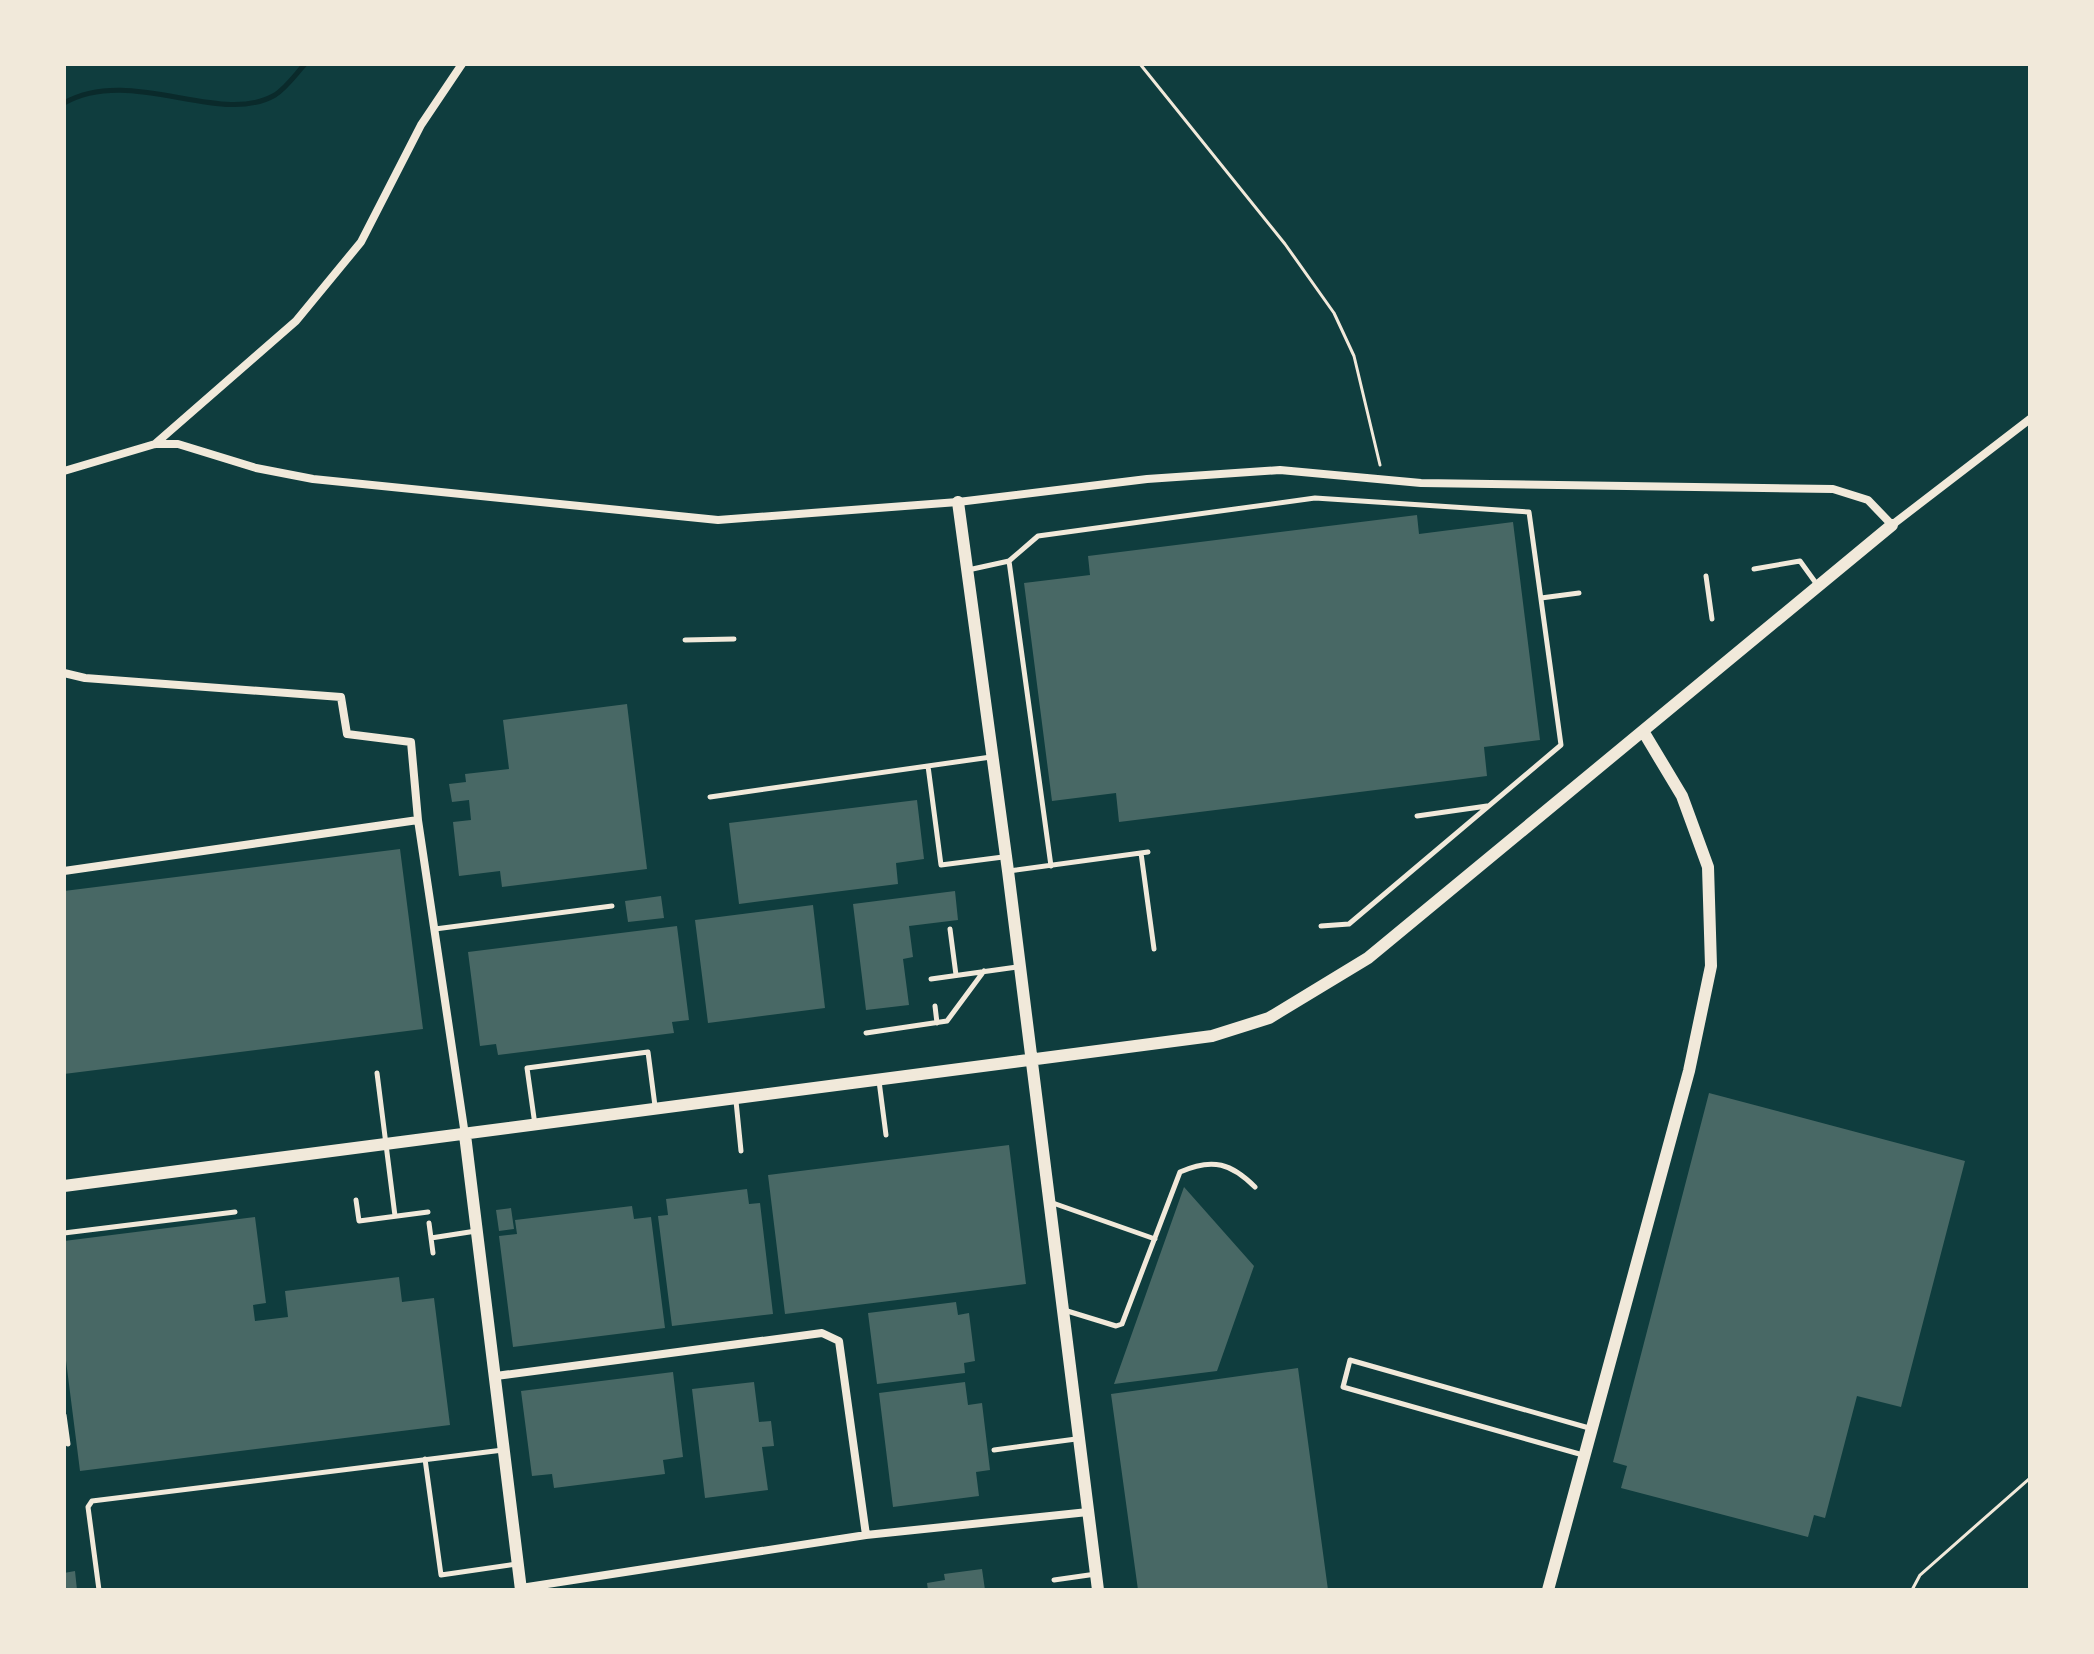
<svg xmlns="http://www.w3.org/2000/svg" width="2094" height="1654" font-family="'Roboto Condensed',sans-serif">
<rect width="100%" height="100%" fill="#0f3d3e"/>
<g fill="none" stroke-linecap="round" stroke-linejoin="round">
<path stroke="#0a2a2b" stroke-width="5" d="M64 103C132 65 220 127 275 95 287 87 295 75 305 64"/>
</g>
<path fill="#486865" d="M1417 515 1419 534 1513 522 1540 740 1484 747 1487 776 1119 822 1116 793 1052 801 1024 583 1090 575 1088 556Z
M627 704 647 869 502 887 500 871 459 876 453 822 471 820 469 800 452 802 449 784 466 782 465 774 509 769 503 720Z
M917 800 924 859 896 863 898 884 739 904 729 823Z
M400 849 423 1029 64 1074V891Z
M955 891 958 920 909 926 913 957 903 959 909 1005 866 1010 853 904Z
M661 896 664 918 628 922 625 901Z
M813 905 825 1008 708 1023 695 920Z
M677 926 689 1020 672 1022 674 1033 498 1055 496 1044 480 1046 468 952Z
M1709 1093 1965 1161 1901 1407 1857 1396 1825 1518 1814 1515 1808 1537 1621 1488 1627 1466 1613 1462Z
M1009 1145 1026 1284 785 1314 768 1175Z
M1184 1187 1254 1266 1217 1371 1114 1384Z
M747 1189 749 1204 760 1203 773 1314 672 1326 658 1216 668 1215 666 1199Z
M632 1206 634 1219 651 1217 665 1328 513 1347 499 1236 517 1234 515 1220Z
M511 1208 514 1229 499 1231 496 1210Z
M255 1217 266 1303 253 1305 255 1321 288 1317 285 1291 399 1277 402 1302 434 1298 450 1425 80 1471 64 1345V1241Z
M956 1302 958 1315 969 1313 975 1361 964 1363 965 1373 877 1384 868 1313Z
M1298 1368 1328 1590H1138L1111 1394Z
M673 1372 683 1457 663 1460 665 1474 554 1488 552 1474 532 1476 521 1391Z
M754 1382 759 1422 771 1421 774 1446 762 1447 768 1490 705 1498 692 1389Z
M965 1382 968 1405 982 1403 990 1470 976 1472 979 1496 893 1507 879 1393Z
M982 1569 985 1590H928L927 1583 945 1580 944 1574Z
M75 1571 77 1590H64V1573Z"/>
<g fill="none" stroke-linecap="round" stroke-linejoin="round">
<path stroke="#f1e9da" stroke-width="3" d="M1140 64 1285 244 1334 313 1354 356 1380 465
M1912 1590 1920 1575 2030 1478"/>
<path stroke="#f1e9da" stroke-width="5" d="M1009 561 1051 866
M1754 569 1800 561 1818 586
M968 570 1009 561 1038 536 1315 498 1529 512 1561 745 1349 924 1321 926
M1706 576 1712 619
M1541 598 1579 593
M685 640 734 639
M928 766 941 865 1003 857
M710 797 991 757
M1417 816 1487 806
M1141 853 1154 949
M1009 871 1148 852
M435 929 612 906
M950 929 956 975
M931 979 1017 967
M935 1006 937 1023
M866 1033 947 1021 984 971
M377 1073 395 1216
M879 1081 886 1135
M736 1101 741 1151
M535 1125 527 1068 648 1052 655 1106
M356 1200 359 1221 428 1212
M1050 1202 1155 1239
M429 1223 433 1253
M64 1233 235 1212
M431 1238 476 1231
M1064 1310 1116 1326 1122 1324 1180 1172C1213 1157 1232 1164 1255 1187
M64 1415 68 1444
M994 1450 1076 1439
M1583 1455 1343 1387 1350 1360 1589 1428
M425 1459 441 1575 517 1564
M1054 1580 1096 1574
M99 1590 88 1507 92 1501 503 1450"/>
<path stroke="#f1e9da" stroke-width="8" d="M155 444 296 321 361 242 421 125 462 64
M64 471 155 444H178L256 468 313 479 718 520 958 502 1147 479 1280 470 1421 483 1833 489 1868 500 1892 525 2030 419
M64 673 85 678 341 697 347 734 411 742 418 820 64 871
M418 820 465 1135
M496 1376 822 1333 839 1341 866 1535
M521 1588 866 1535 1088 1512"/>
<path stroke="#f1e9da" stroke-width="12" d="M958 502 1008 871 1098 1590
M465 1135 521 1590
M64 1186 1212 1036 1269 1018 1368 958 1892 525
M1548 1590 1689 1071 1711 966 1708 867 1682 796 1643 731"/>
</g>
<rect width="2094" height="1654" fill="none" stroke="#f1e9da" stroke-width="132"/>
</svg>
